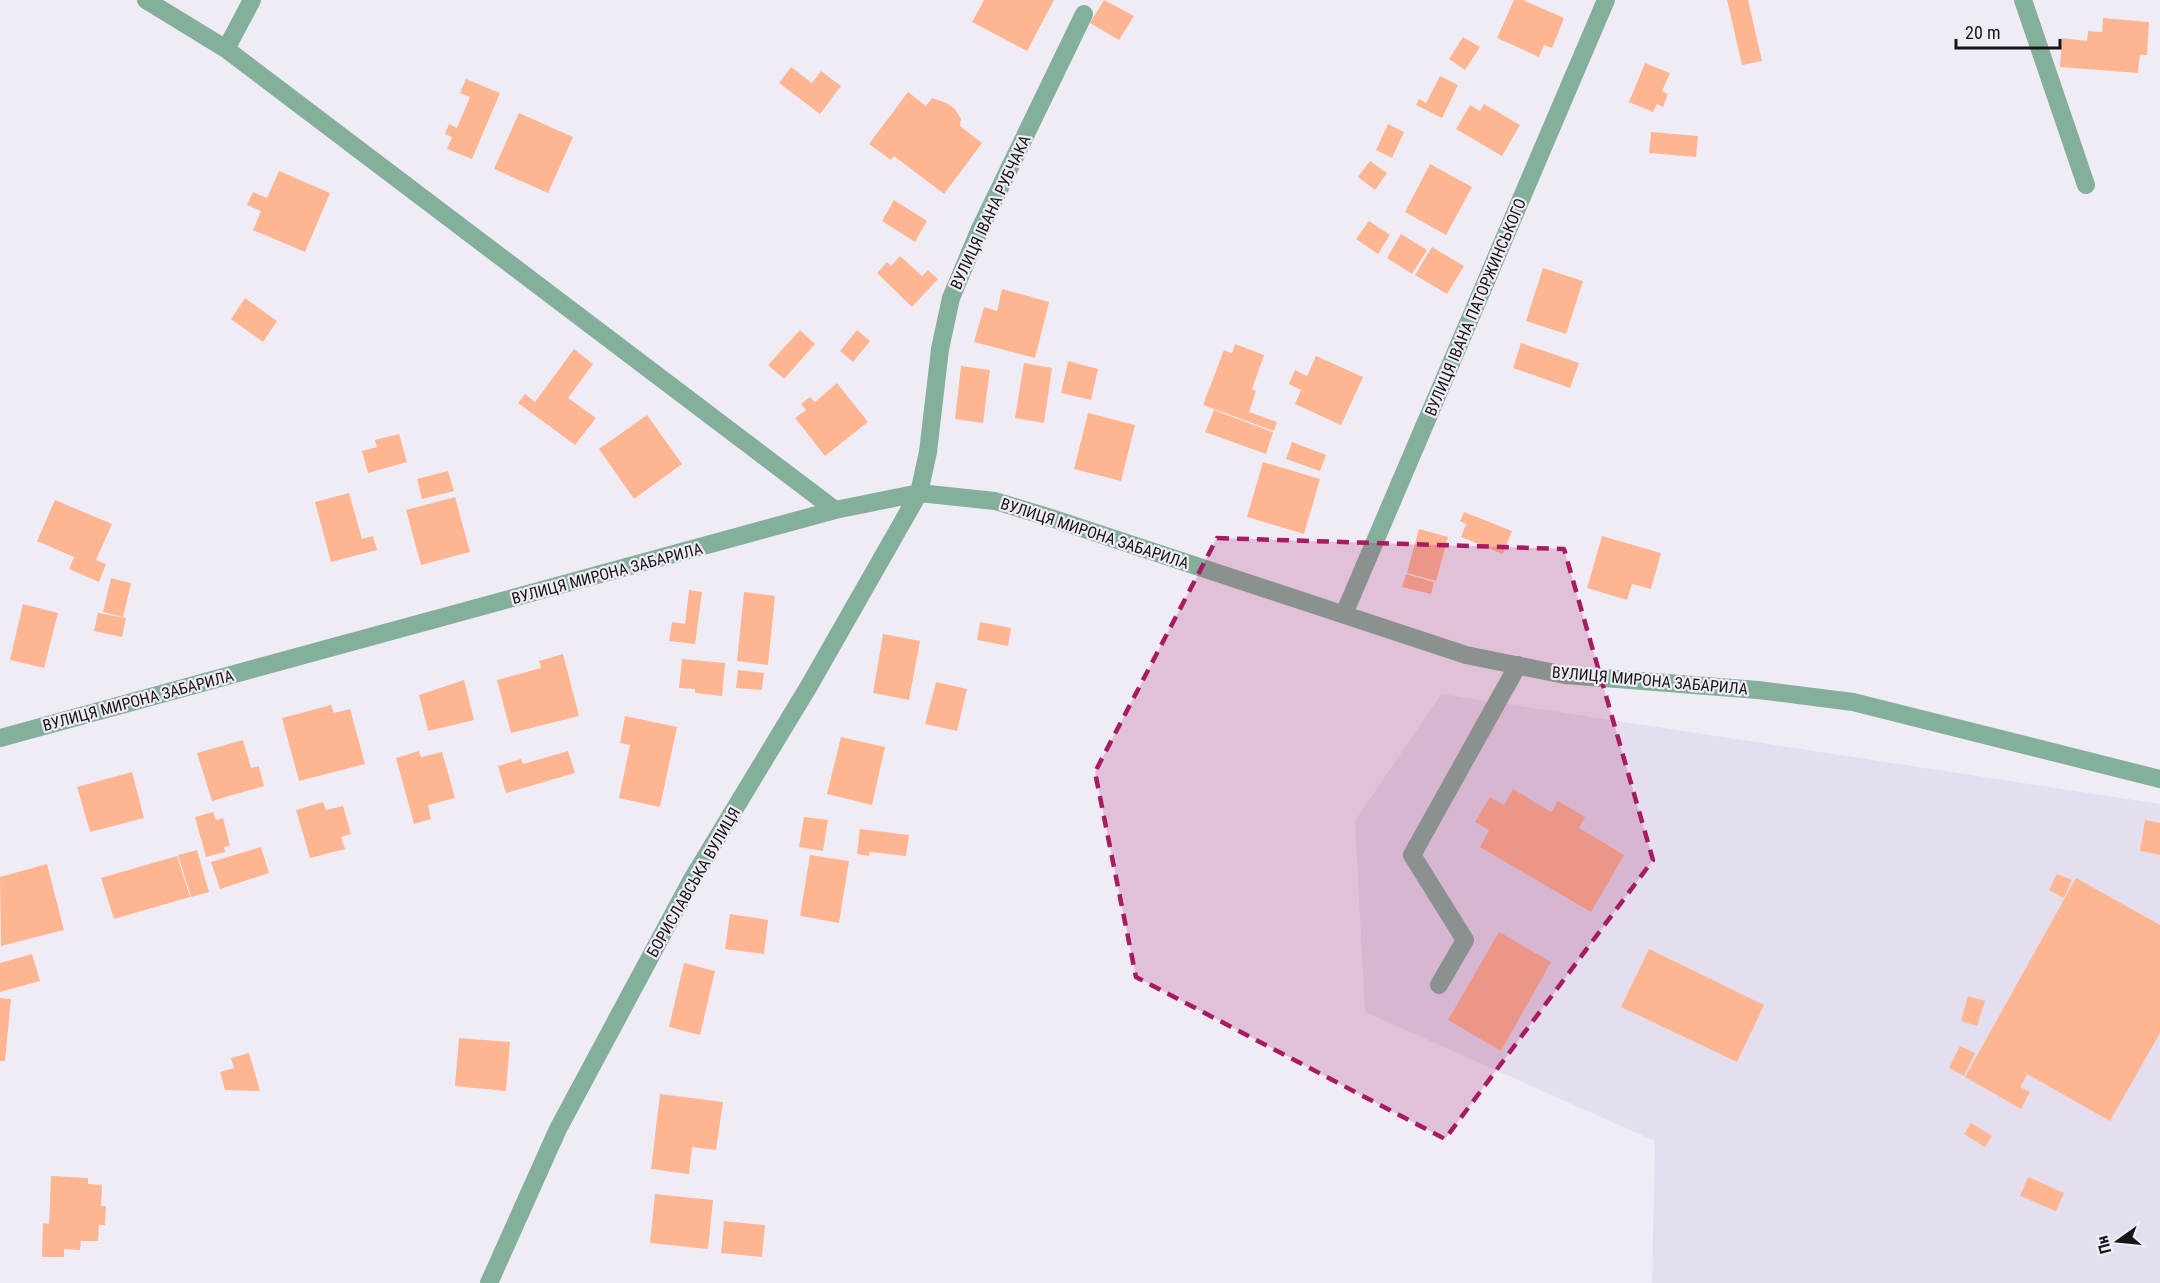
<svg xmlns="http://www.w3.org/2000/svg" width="2160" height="1283" font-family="'Roboto Condensed',sans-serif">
<rect width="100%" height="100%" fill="#f0ecf6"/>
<path fill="#e4deee" d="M1441 694 2160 804V1283H1652L1655 1141 1365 1012 1355 821Z"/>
<path fill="#feb692" d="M984 0H1054L1027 51 972 22Z
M1104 0 1134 16 1119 40 1090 23Z
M1514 0H1523L1564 18 1552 48 1544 45 1539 57 1497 38Z
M1727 0H1748L1762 61 1742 65Z
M2103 18 2149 22 2147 55H2140L2138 73 2060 67 2062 38 2087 41 2088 31 2102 32Z
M1463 37 1480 47 1465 70 1449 59Z
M1645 63 1670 73 1662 91 1668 94 1663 107 1657 104 1653 112 1629 102Z
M791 67 812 83 821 71 841 86 820 114 779 83Z
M1440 76 1458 85 1442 118 1416 105 1419 99 1426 103Z
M466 79 500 93 472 159 447 149 452 137 445 134 449 124 457 128 470 97 460 93Z
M908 92 926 106 932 98 947 103 955 109 961 119 960 126 982 143 944 194 894 156 891 160 869 144Z
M1484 104 1520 125 1502 156 1456 129 1470 105 1480 111Z
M519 113 573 137 548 193 494 169Z
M1388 124 1404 132 1392 158 1376 150Z
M1651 132 1698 136 1696 157 1649 153Z
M1370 161 1387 173 1375 190 1358 177Z
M1430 164 1472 187 1446 235 1405 212Z
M279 171 330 193 305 252 253 230 261 211 247 205 253 192 267 198Z
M894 200 927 221 915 242 882 221Z
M1369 221 1390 235 1378 254 1356 239Z
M1401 234 1427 250 1412 274 1387 258Z
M1432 247 1464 266 1447 294 1415 275Z
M900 256 922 276 928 270 938 279 912 307 877 273 887 262 891 266Z
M1543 268 1583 281 1566 334 1526 321Z
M1002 289 1049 302 1035 358 974 342 984 307 997 311Z
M245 298 277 321 263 342 231 319Z
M800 330 815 344 784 379 768 365Z
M857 330 870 341 853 362 840 351Z
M1521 343 1579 363 1570 388 1513 368Z
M1235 344 1264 355 1252 389 1256 391 1249 412 1277 422 1274 431 1203 405 1224 350 1232 353Z
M574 349 593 364 568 398 596 418 575 445 518 403 525 394 535 402Z
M1316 356 1363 377 1341 425 1295 404 1301 390 1289 384 1295 370 1307 376Z
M1068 361 1098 369 1091 400 1061 393Z
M1024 363 1052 368 1044 423 1015 418Z
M961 366 990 370 983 423 955 419Z
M837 383 868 422 825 456 795 418 806 410 801 404 810 397 815 402Z
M1214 410 1273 432 1266 454 1205 432Z
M1088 413 1135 425 1121 481 1074 469Z
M647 415 682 464 634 499 599 449Z
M399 434 407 462 368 473 362 451 377 447 375 440Z
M1292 442 1326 455 1320 471 1286 459Z
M1263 462 1320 479 1304 534 1247 517Z
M448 471 454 491 422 499 417 479Z
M349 493 362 539 373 536 377 550 331 562 315 502Z
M455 497 470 552 421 565 406 510Z
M55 500 112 524 96 560 106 564 99 582 69 569 74 557 37 541Z
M1464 512 1512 531 1503 554 1461 537 1466 524 1460 521Z
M1419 529 1448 537 1436 581 1407 573Z
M1602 536 1661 553 1651 589 1632 584 1627 600 1587 588Z
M1406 574 1434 582 1431 594 1402 587Z
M111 578 131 583 123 617 103 612Z
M689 590 702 592 695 644 669 641 672 622 685 624Z
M744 592 775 596 768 665 737 661Z
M23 604 58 613 44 668 10 660Z
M98 613 126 618 122 637 94 631Z
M980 622 1011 628 1008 646 977 640Z
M883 634 920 641 909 700 873 693Z
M563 654 579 716 511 733 497 680 541 668 539 661Z
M682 659 725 663 722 696 695 693V689L679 688Z
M738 670 764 673 762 690 736 688Z
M464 680 474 720 428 731 419 695Z
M936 682 967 689 957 731 925 724Z
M331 705 334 713 350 709 365 764 299 781 282 718Z
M625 716 677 727 660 807 619 798 630 745 620 743Z
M841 737 885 747 872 805 827 794Z
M243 740 251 768 259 766 264 786 212 801 197 753Z
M419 751 421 757 442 752 455 798 428 805 431 819 414 824 396 758Z
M568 751 575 773 506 793 498 766 521 759 523 764Z
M132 772 144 818 90 832 77 787Z
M1513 789 1551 812 1558 801 1585 817 1579 828 1624 855 1591 912 1480 847 1489 830 1475 822 1490 797 1504 805Z
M323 802 326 810 343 806 351 834 341 837 345 849 310 858 296 810Z
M213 812 216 820 223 818 230 846 224 847 225 852 206 857 195 817Z
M804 817 828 820 823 851 799 847Z
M2145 820 2160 823V855L2140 851Z
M860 829 909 835 906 856 870 852 869 856 857 854Z
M261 847 269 873 220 889 211 862Z
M197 850 209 892 191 897 178 855Z
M810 855 849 861 839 923 800 916Z
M177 856 190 897 114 919 101 878Z
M47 864 64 930 1 946 0 877Z
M2057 874 2072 880 2064 898 2049 890Z
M2076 878 2160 925V1033L2110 1121 2020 1070 2027 1075 2020 1087 2030 1092 2021 1109 1965 1077Z
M730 914 768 920 764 954 725 949Z
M1499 932 1551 962 1501 1051 1448 1020Z
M1649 949 1764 1005 1737 1062 1621 1007Z
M32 954 40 981 0 992V963Z
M684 963 715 971 700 1035 669 1027Z
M1968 996 1985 1001 1977 1026 1961 1021Z
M0 998 11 999 5 1061H0Z
M459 1038 510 1042 506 1091 455 1086Z
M1960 1046 1975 1053 1964 1076 1949 1068Z
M249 1053 260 1091 225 1090 220 1072 234 1068 231 1058Z
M660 1094 723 1102 716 1150 692 1147 689 1174 651 1169Z
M1971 1123 1992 1136 1985 1147 1964 1134Z
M51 1176 88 1178V1184L102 1185 101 1206H106L105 1225H99L98 1241H81L80 1250 64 1249V1257H42L43 1223 49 1224Z
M2028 1177 2064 1193 2056 1211 2020 1196Z
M655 1194 713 1200 708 1249 650 1243Z
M724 1221 765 1225 762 1257 721 1253Z"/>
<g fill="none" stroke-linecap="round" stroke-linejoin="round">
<path stroke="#84af9b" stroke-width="18" d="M146 0 226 49 835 510
M2023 0 2086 185
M226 49 252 0
M1344 614 1606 0
M0 738 835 510 919 493 995 501 1045 516 1466 655 1565 675 1758 690 1853 702 2160 779
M1439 985 1465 940 1412 855 1518 665
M489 1283 558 1129 691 881 809 686 919 493 928 452 940 349 951 298 979 231 1084 14"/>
</g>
<path fill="#a61b61" fill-opacity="0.2" stroke="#a61b61" stroke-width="4.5" stroke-dasharray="12 8" stroke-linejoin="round" d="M1217 538 1564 549 1653 860 1445 1139 1136 977 1095 772Z"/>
<g text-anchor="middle" stroke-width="4.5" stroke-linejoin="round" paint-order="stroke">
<g font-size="16" fill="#161417" stroke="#f0ecf6">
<text transform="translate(990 212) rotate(-65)" y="6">ВУЛИЦЯ ІВАНА РУБЧАКА</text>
<text transform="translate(1475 307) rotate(-67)" y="6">ВУЛИЦЯ ІВАНА ПАТОРЖИНСЬКОГО</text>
<text transform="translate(1095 533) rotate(18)" y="6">ВУЛИЦЯ МИРОНА ЗАБАРИЛА</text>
<text transform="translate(607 573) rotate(-15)" y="6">ВУЛИЦЯ МИРОНА ЗАБАРИЛА</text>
<text transform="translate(1650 680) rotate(5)" y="6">ВУЛИЦЯ МИРОНА ЗАБАРИЛА</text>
<text transform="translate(138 700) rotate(-15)" y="6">ВУЛИЦЯ МИРОНА ЗАБАРИЛА</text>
<text transform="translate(693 882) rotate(-60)" y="6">БОРИСЛАВСЬКА ВУЛИЦЯ</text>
</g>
</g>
<g transform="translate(2118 1241) rotate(255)" stroke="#f0ecf6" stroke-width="4.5" paint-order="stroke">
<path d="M0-4.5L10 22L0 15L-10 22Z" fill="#161417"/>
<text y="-9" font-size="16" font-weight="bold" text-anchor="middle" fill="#161417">Пн</text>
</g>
<path d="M1956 39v9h104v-9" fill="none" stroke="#161417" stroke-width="3"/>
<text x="1965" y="39" font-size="18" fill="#161417" stroke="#f0ecf6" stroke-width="4.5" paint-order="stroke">20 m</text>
</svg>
